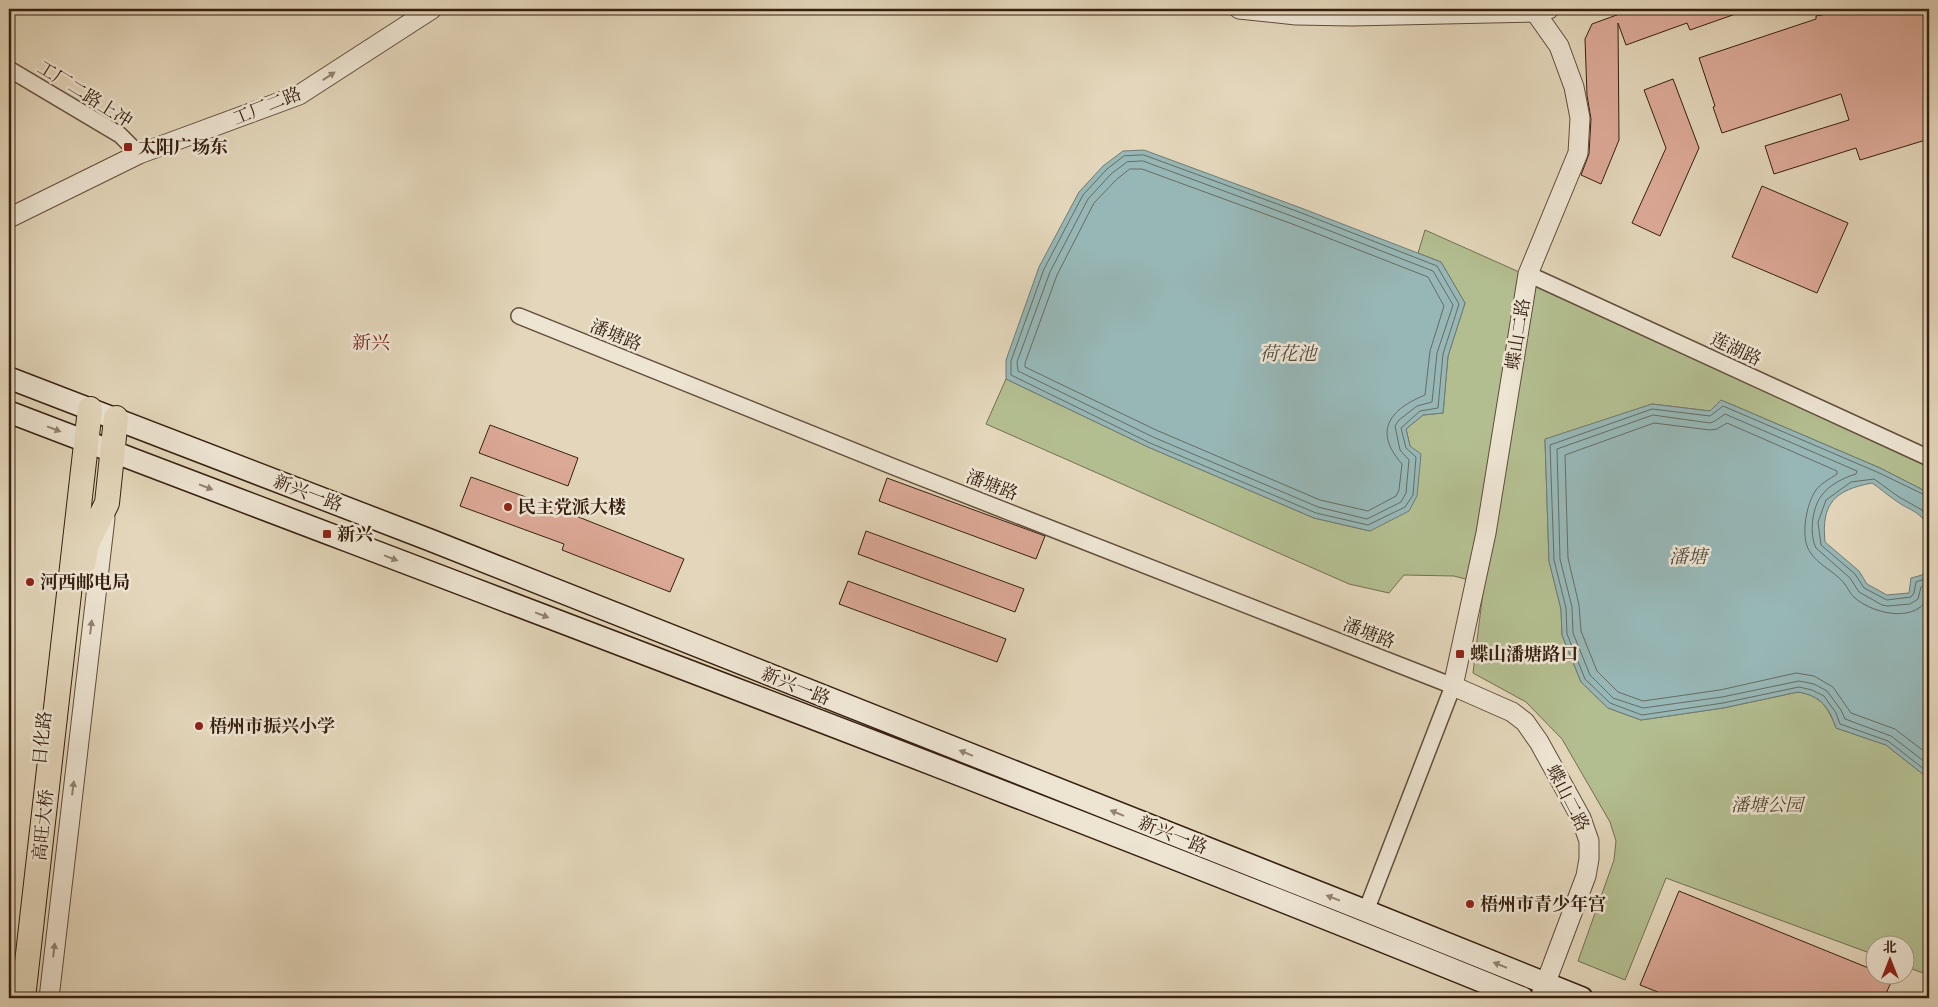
<svg xmlns="http://www.w3.org/2000/svg" width="1938" height="1007" font-family="'IM FELL Great Primer','Noto Serif SC',serif">
<rect width="100%" height="100%" fill="#e3d6ba"/>
<filter id="stains"><feTurbulence type="fractalNoise" baseFrequency=".004" numOctaves="4"/><feColorMatrix values="0 0 0 0 .2 0 0 0 0 .09 0 0 0 0 .02 0 0 0 .5 -.17"/></filter>
<radialGradient id="worn" r=".72"><stop offset=".6" stop-color="#630" stop-opacity="0"/><stop offset="1" stop-color="#630" stop-opacity=".3"/></radialGradient>
<path fill="#b3be90" stroke="#746f50" d="M1425 230 1656 333 1929 458V493L1880 468 1721 400 1710 411 1652 404 1545 440 1549 561 1561 609 1562 635 1581 682 1608 708 1641 720 1723 708 1798 692C1821 696 1828 707 1836 728L1886 745 1929 779V975L1906 967V944H1876L1875 955 1666 878 1625 980 1578 961 1614 860 1616 841 1610 822 1562 739 1526 702 1473 673 1484 584 1454 576 1404 575 1389 593 1349 584 986 424 1006 379 1148 447 1314 518 1370 531 1410 446 1406 429 1423 415 1443 413 1448 356 1465 303 1441 262 1418 253Z"/>
<path fill="#97b7b6" stroke="#707b73" d="M1144 150 1301 208 1441 262 1465 303 1448 356 1443 413 1423 415 1406 429 1410 446 1421 454 1417 496 1409 511 1370 531 1314 518 1148 447 1006 379V360L1039 267 1079 192 1103 166 1123 151Z
M1721 400 1880 468 1929 493V532C1924 511 1909 511 1895 500 1887 495 1880 488 1872 483 1835 490 1821 503 1825 542L1859 571 1867 584 1887 595 1909 593 1911 578 1922 575 1929 566V779L1886 745 1836 728C1829 707 1821 696 1798 692L1723 708 1641 720 1608 708 1581 682 1562 635 1561 609 1549 561 1545 439 1652 404 1710 411Z"/>
<g fill="none" stroke-linecap="round" stroke-linejoin="round">
<path stroke="#666c62" stroke-width="1" d="M1144 155 1299 212 1437 266 1459 304 1443 354 1438 408 1420 411 1401 428 1406 448 1416 457 1413 495 1405 507 1368 525 1316 513 1150 443 1011 375V361L1044 269 1083 195 1107 169 1124 156Z
M1143 161 1297 218 1433 271 1453 305 1437 353 1432 402 1417 406 1399 420 1395 426 1400 450 1409 460 1406 493 1401 502 1367 519 1318 507 1153 437 1018 371 1017 362 1050 272 1088 199 1111 174 1127 162Z
M1130 169H1142L1295 225 1428 277 1444 306 1430 351 1425 395C1391 409 1372 430 1402 464L1399 490 1396 496 1368 511 1320 500 1156 430 1025 367V363L1057 275 1094 203 1116 180Z
M1929 497 1877 472 1723 406 1710 416 1652 409 1550 445 1554 560 1566 608 1567 634 1585 679 1610 703 1642 715 1723 703 1799 687 1812 690 1824 696 1836 713 1840 724 1888 741 1929 773
M1929 520 1922 510 1899 497 1874 479 1851 482 1826 500 1818 522 1821 545 1855 574 1864 588 1887 600 1911 597 1914 593 1916 582 1925 579 1929 574
M1929 584 1921 587 1918 599 1910 604 1888 606 1882 605 1859 592 1850 578 1816 548C1809 534 1812 507 1822 495 1829 485 1845 477 1856 474L1857 471 1725 414 1715 421 1710 423 1653 415 1557 449 1560 559 1572 607 1573 633 1590 675 1613 698 1643 708 1722 697 1799 681 1814 684 1827 691 1841 710 1845 719 1891 736 1929 765
M1929 592C1926 598 1925 604 1919 608 1901 620 1870 611 1855 598 1850 594 1848 588 1844 583 1834 571 1818 565 1810 552 1800 538 1806 504 1816 490 1821 483 1830 479 1837 474V471L1727 423 1717 429 1710 430 1654 423 1565 455 1568 558 1579 605 1581 631 1597 671 1618 692 1643 701 1720 690 1796 673 1814 676 1833 687 1851 713 1895 729 1929 755"/>
</g>
<path fill="#dca997" stroke="#36200f" d="M1633 9H1743L1744 11 1690 30 1687 23 1626 45 1618 23 1619 140 1601 184 1581 175 1589 154 1591 119 1587 95 1585 39 1592 24Z
M1853 9H1929V139L1860 160 1856 148 1774 174 1765 146 1849 120 1841 94 1722 133 1713 107 1715 106 1699 58 1816 19V16Z
M1673 79 1699 148 1660 236 1632 223 1666 148 1644 90Z
M1762 186 1848 223 1817 293 1732 257Z
M490 425 578 458 568 486 479 453Z
M471 477 556 508 684 559 670 592 562 550 564 544 460 506Z
M887 478 1045 536 1036 559 879 501Z
M866 531 1024 589 1015 612 858 554Z
M848 581 1006 639 997 662 839 604Z
M1679 891 1876 971V974H1883L1893 978 1884 998H1673L1640 985Z"/>
<g fill="none" stroke-linecap="round" stroke-linejoin="round">
<defs>
<path id="minor" d="M9 69 120 135 139 154
M1528 274 1929 458
M519 316 894 467 1453 686 1366 911"/>
<path id="tertiary" d="M1239 9 1296 15 1352 16 1535 12 1549 9
M1535 12 1559 46 1574 87 1580 118 1578 153 1528 274 1486 533 1453 686 1512 712 1525 722 1539 742 1581 818 1589 841V859L1586 876 1540 998
M9 218 139 154 299 95 432 9
M49 998 105 518"/>
<path id="secondary" d="M9 378 430 540 1366 911 1582 998
M9 412C514 605 1022 794 1523 998"/>
<path id="primary" d="M84 562 86 546 107 503 116 418
M23 998 90 409"/>
</defs>
<use href="#minor" stroke="#614e3a" stroke-width="18"/>
<use href="#tertiary" stroke="#614e3a" stroke-width="21"/>
<use href="#secondary" stroke="#36200f" stroke-width="24"/>
<use href="#primary" stroke="#36200f" stroke-width="26"/>
<use href="#minor" stroke="#ede4d2" stroke-width="15"/>
<use href="#tertiary" stroke="#ede4d2" stroke-width="19"/>
<use href="#secondary" stroke="#ede4d2" stroke-width="21"/>
<use href="#primary" stroke="#e3d6ba" stroke-width="24"/>
</g>
<defs><path id="oneway-solid" d="M-6-.8H1V-3.2L6.5 0L1 3.2V.8H-6Z" transform="scale(1.25)"/></defs>
<g fill="#928270">
<use href="#oneway-solid" transform="translate(329 76) rotate(-33)"/>
<use href="#oneway-solid" transform="translate(54 429) rotate(21)"/>
<use href="#oneway-solid" transform="translate(206 487) rotate(21)"/>
<use href="#oneway-solid" transform="translate(391 558) rotate(21)"/>
<use href="#oneway-solid" transform="translate(542 615) rotate(21)"/>
<use href="#oneway-solid" transform="translate(91 627) rotate(-83)"/>
<use href="#oneway-solid" transform="translate(966 753) rotate(-158)"/>
<use href="#oneway-solid" transform="translate(73 788) rotate(-83)"/>
<use href="#oneway-solid" transform="translate(1117 813) rotate(-158)"/>
<use href="#oneway-solid" transform="translate(1333 898) rotate(-159)"/>
<use href="#oneway-solid" transform="translate(54 950) rotate(-83)"/>
<use href="#oneway-solid" transform="translate(1500 965) rotate(-158)"/>
</g>
<g fill="#8f2418" stroke="#ede4d2" stroke-width="2">
<rect x="123" y="142" width="10" height="10" rx="2.5"/>
<circle cx="508" cy="507" r="5"/>
<rect x="322" y="529" width="10" height="10" rx="2.5"/>
<circle cx="30" cy="582" r="5"/>
<rect x="1455" y="649" width="10" height="10" rx="2.5"/>
<circle cx="199" cy="726" r="5"/>
<circle cx="1470" cy="904" r="5"/>
</g>
<g text-anchor="middle" stroke-width="5" stroke-linejoin="round" paint-order="stroke">
<g font-size="18" fill="#36200f" stroke="#ede4d2">
<text transform="translate(85 94) rotate(32)" y="6">工厂二路上冲</text>
<text transform="translate(267 106) rotate(-22)" y="6">工厂二路</text>
<text transform="translate(1518 334) rotate(-81)" y="6">蝶山二路</text>
<text transform="translate(616 335) rotate(22)" y="6">潘塘路</text>
<text transform="translate(1736 349) rotate(25)" y="6">莲湖路</text>
<text transform="translate(992 485) rotate(21)" y="6">潘塘路</text>
<text transform="translate(308 493) rotate(21)" y="6">新兴一路</text>
<text transform="translate(1369 633) rotate(21)" y="6">潘塘路</text>
<text transform="translate(796 686) rotate(22)" y="6">新兴一路</text>
<text transform="translate(42 738) rotate(-84)" y="6">日化路</text>
<text transform="translate(1568 798) rotate(63)" y="6">蝶山二路</text>
<text transform="translate(43 825) rotate(-84)" y="6">高旺大桥</text>
<text transform="translate(1173 835) rotate(22)" y="6">新兴一路</text>
</g>
<g font-size="18" font-weight="bold" fill="#36200f" stroke="#ede4d2" text-anchor="start">
<text x="138" y="153">太阳广场东</text>
<text x="518" y="513">民主党派大楼</text>
<text x="337" y="540">新兴</text>
<text x="40" y="588">河西邮电局</text>
<text x="1470" y="660">蝶山潘塘路口</text>
<text x="209" y="732">梧州市振兴小学</text>
<text x="1480" y="910">梧州市青少年宫</text>
</g>
<g font-size="18" font-style="italic" fill="#55482f" stroke="#ede4d2">
<text x="1767" y="811">潘塘公园</text>
</g>
<g font-size="19" fill="#7a1f14" stroke="#ede4d2">
<text x="371" y="349">新兴</text>
</g>
<g font-size="19" font-style="italic" fill="#534d41" stroke="#ede4d2">
<text x="1288" y="360">荷花池</text>
<text x="1688" y="563">潘塘</text>
</g>
</g>
<rect width="1938" height="1007" fill="none" stroke="#e3d6ba" stroke-width="30"/>
<rect x="10" y="10" width="1918" height="987" fill="none" stroke="#36200f" stroke-width="2.5"/>
<rect x="15" y="15" width="1908" height="977" fill="none" stroke="#36200f"/>
<g transform="translate(1890 960)"><circle r="24" fill="#ede4d2" stroke="#a49684"/>
<path d="M0-4L9 19L0 12L-9 19Z" fill="#8f2418"/>
<text y="-8" font-size="14" font-weight="bold" text-anchor="middle" fill="#36200f">北</text>
</g>
<rect width="100%" height="100%" filter="url(#stains)"/>
<rect width="100%" height="100%" fill="url(#worn)"/>
</svg>
